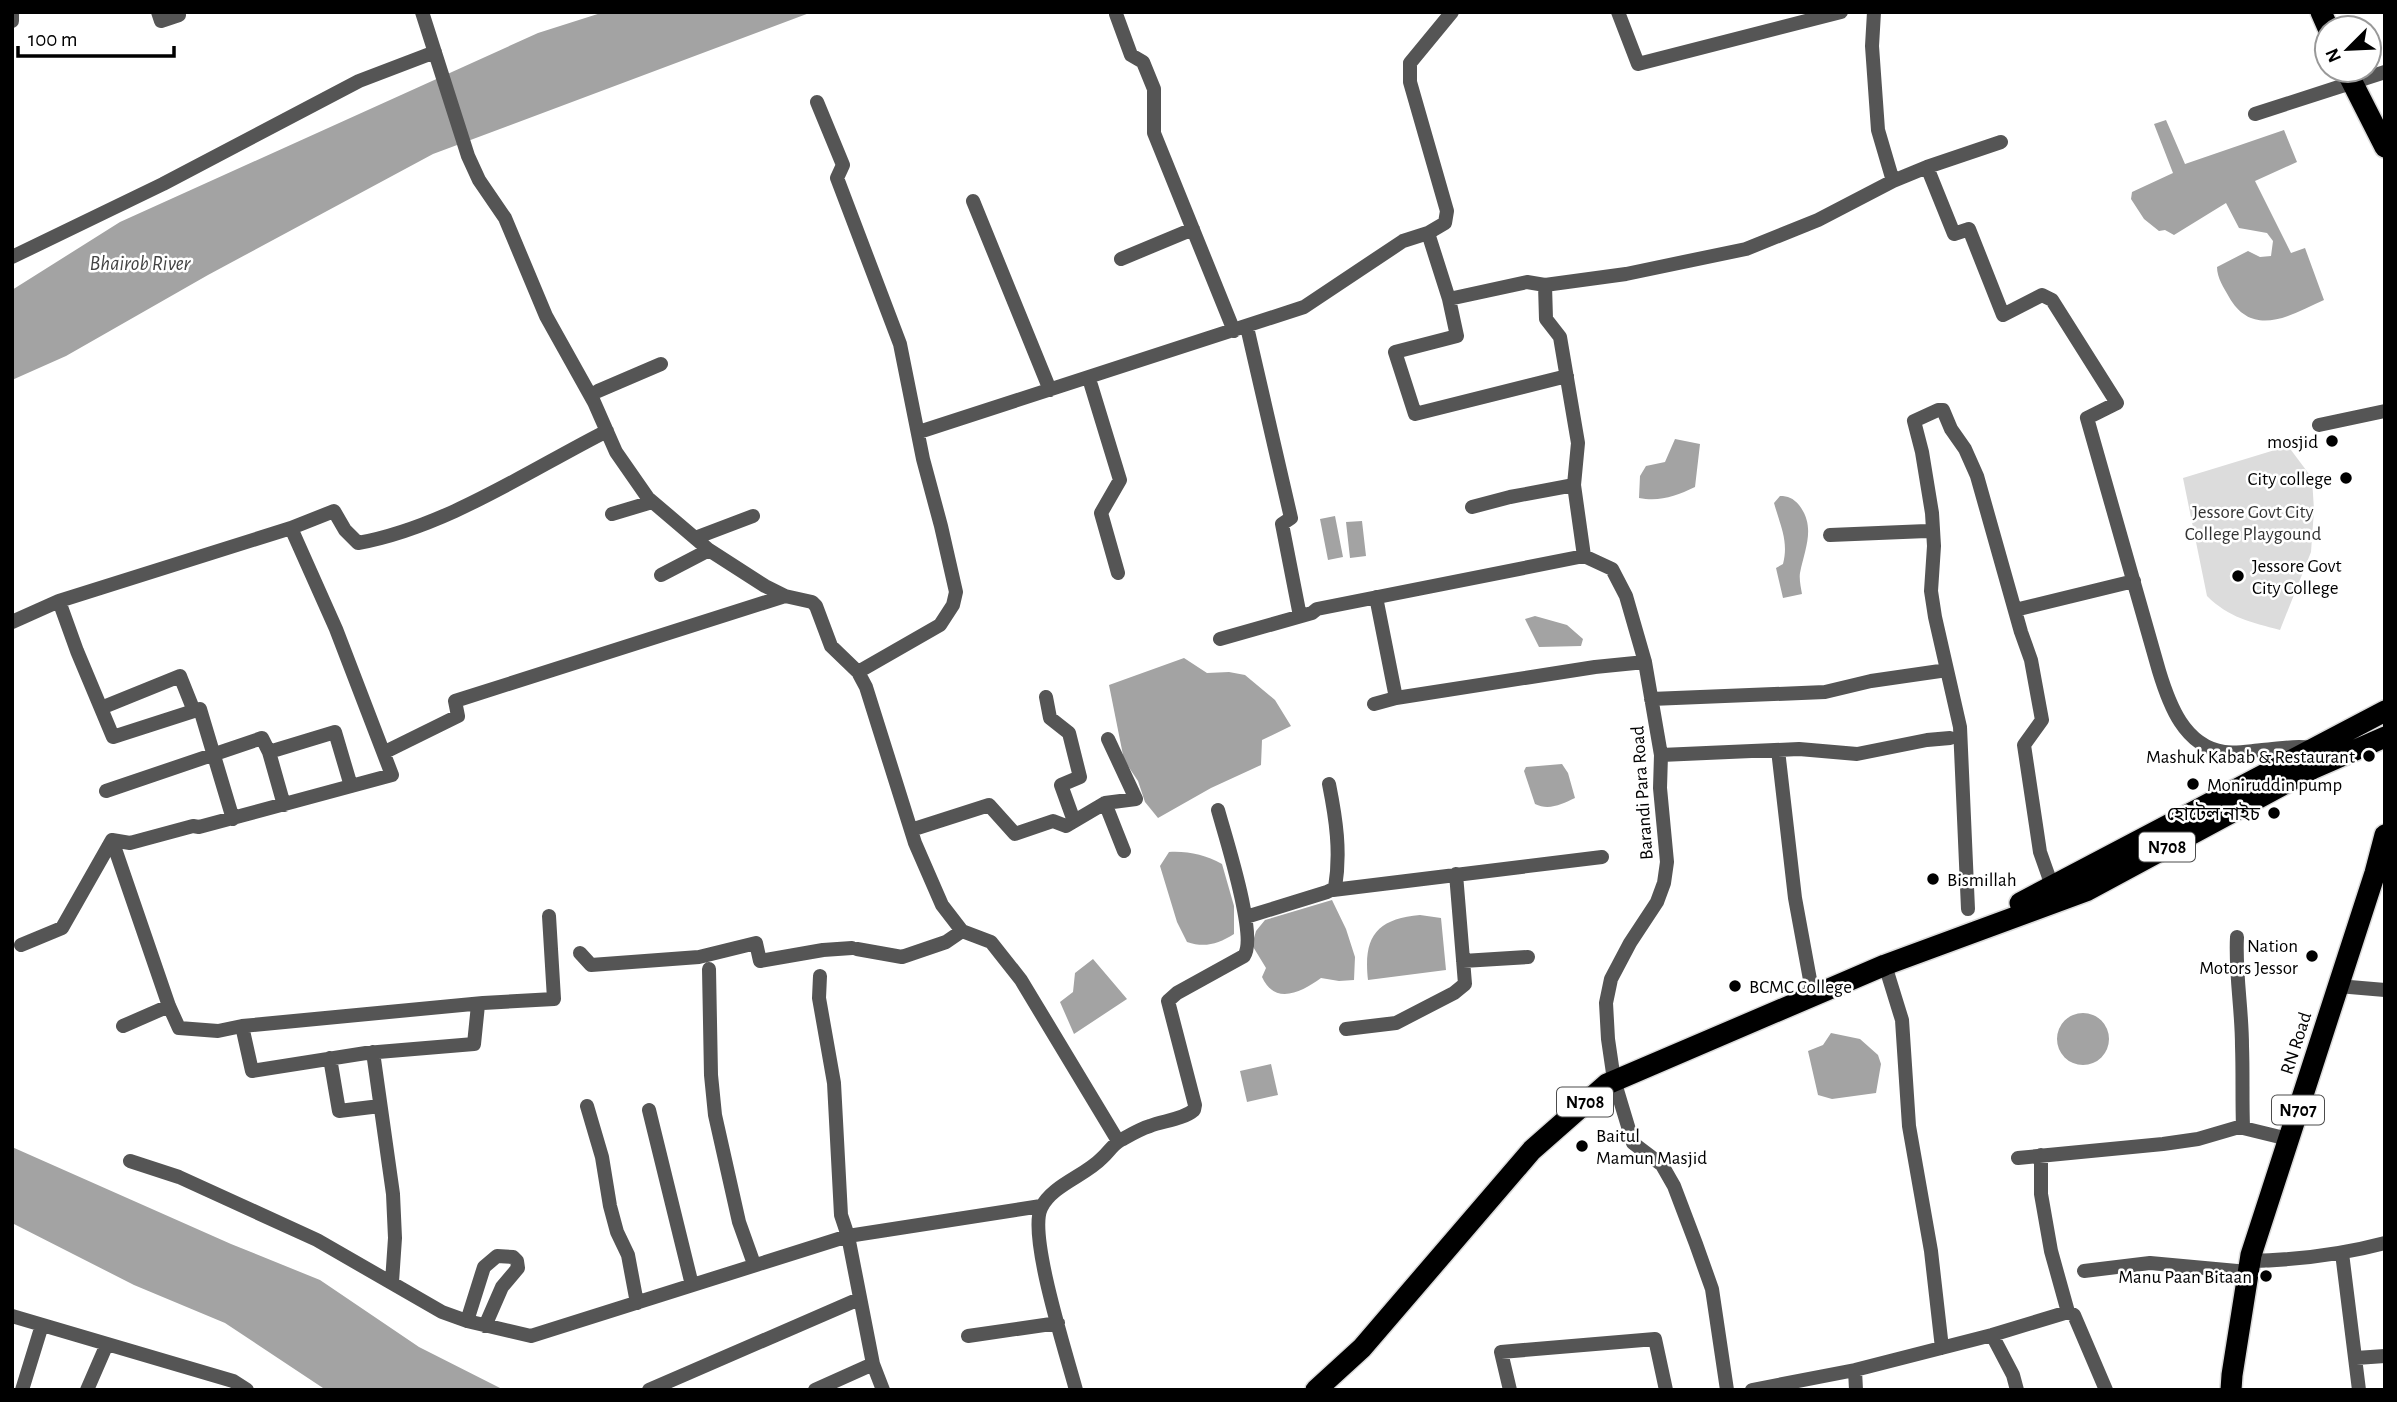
<svg xmlns="http://www.w3.org/2000/svg" width="2397" height="1402" font-family="'Alegreya Sans','Noto Sans Bengali',sans-serif">
<rect width="100%" height="100%" fill="#fff"/>
<path fill="#dcdcdc" d="M2288 446 2312 478 2314 510 2311 552 2280 630C2251 622 2229 618 2207 596L2183 478Z"/>
<path fill="#a3a3a3" d="M604 12H812L433 154 208 275 66 356 12 380V290L120 222 538 33Z
M2166 120 2185 164 2284 130 2297 162 2255 181 2291 253 2305 248 2324 300C2291 315 2253 339 2229 297 2224 288 2217 278 2217 267L2248 251 2260 257 2271 256 2273 241 2267 233 2239 228 2226 203 2174 235 2165 230 2159 231 2144 219 2131 199 2132 192 2173 173 2154 124Z
M1675 439 1700 444 1695 487C1676 496 1660 502 1639 498L1640 476 1646 466 1665 462Z
M1780 496C1788 496 1793 498 1799 505 1816 527 1805 548 1800 573 1799 579 1801 588 1802 594L1783 598 1776 568 1783 564C1789 541 1780 525 1774 503Z
M1335 516 1343 557 1328 560 1320 519Z
M1362 521 1366 556 1350 558 1346 522Z
M1535 616 1567 625 1583 639 1581 646 1539 647 1525 619Z
M1184 658 1207 673 1229 672 1245 675 1275 700 1291 726 1262 740 1261 765 1211 788 1158 818 1145 802 1138 781 1124 760 1109 685Z
M1562 764 1568 773 1575 798C1562 804 1549 811 1535 804L1524 771 1526 767Z
M1169 852C1189 851 1205 855 1222 864L1234 906V934C1218 944 1205 948 1187 942L1177 922 1160 866Z
M1332 900 1346 929 1355 957 1354 980 1339 981 1321 978C1302 992 1275 1006 1262 977L1266 968 1252 945 1256 931 1265 920Z
M1420 915 1441 918 1446 970 1368 980C1363 936 1377 919 1420 915Z
M1093 959 1127 999 1074 1034 1060 1002 1073 992 1075 973Z
M2057 1039a26 26 0 1 1 52 0a26 26 0 1 1-52 0Z
M1831 1033 1860 1039 1878 1055 1881 1064 1876 1093 1832 1099 1818 1095 1808 1051 1823 1045Z
M1271 1064 1278 1095 1247 1102 1240 1071Z
M12 1147 231 1244 320 1280 419 1347 504 1390H326L225 1323 134 1285 12 1223Z"/>
<g fill="none" stroke-linecap="round" stroke-linejoin="round">
<defs>
<path id="highway" d="M2321 12 2328 28
M2346 70 2385 147
M2020 903 2385 711
M1316 1390 1362 1348 1532 1150 1607 1084 1885 965 2086 891 2312 769 2385 737
M2231 1390 2232 1375 2251 1255 2375 873 2385 835"/>
</defs>
<use href="#highway" stroke="#dbdbdb" stroke-width="24"/>
<path stroke="#555" stroke-width="14" d="M158 12 161 21 179 15
M422 12 468 156 479 180 505 218 546 316 594 402 616 452 648 498 709 550 765 586 785 596 812 602 816 606 831 646 858 672 866 687 915 843 942 905 962 931 991 942 1021 980 1118 1141
M1452 12 1410 63V82L1447 211 1445 223 1428 233 1449 299 1527 282 1545 285
M1618 12 1638 64 1841 12
M1116 14 1131 55 1143 62 1154 89V133L1234 331
M12 21V12
M817 102 843 165 837 178 900 344 923 459 941 526 956 592 953 605 940 625 858 672
M2255 114 2385 72
M1927 167 2001 142
M1893 181 1927 167 1954 234 1969 229 2003 315 2042 295 2052 300 2117 403 2087 418 2159 671C2169 704 2184 746 2224 752 2236 754 2250 751 2262 750 2279 749 2295 745 2311 748
M973 201 1050 390
M12 257 163 184 359 81 435 52
M1121 259 1193 229
M1449 299 1457 336 1395 352 1415 414 1567 376
M1247 327 1291 518 1282 524 1300 616
M1091 385 1120 480 1101 513 1118 573
M598 391 661 364
M2319 425 2385 411
M919 432 1304 307 1403 241 1428 233
M1472 507 1510 497 1574 485
M612 514 652 502
M1830 535 1927 531
M695 538 753 516
M1584 556 1574 485 1578 443 1560 337 1546 319 1545 285 1626 274 1746 249 1818 220 1893 181 1878 130 1872 46 1874 12
M661 575 709 550
M1376 597 1396 698
M59 601 77 651 113 737 200 709 233 819
M2015 610 2134 581
M12 622 59 601 291 528
M1220 639 1312 613 1317 609 1584 556 1612 569 1626 596 1645 662 1661 755 1660 788 1667 862 1664 883 1657 902 1630 943 1611 979 1606 1003 1608 1039 1614 1080 1633 1143 1662 1165 1674 1186 1696 1244 1712 1289 1727 1390
M1046 697 1050 718 1069 733 1080 777 1061 785 1074 821
M1651 699 1825 692 1871 681 1947 670
M1374 704 1396 698 1595 667 1645 662
M101 708 180 676 194 711
M1778 750 1795 898 1813 996
M269 752 335 732 351 786
M385 752 458 716 455 701 785 596
M1661 755 1799 749 1857 754 1927 740 1950 738
M106 791 262 738 269 752 284 805
M1105 803 1136 799 1108 739
M911 830 989 805 1015 834 1053 821 1066 826 1105 803 1124 851
M112 840 169 1006 179 1028 218 1031 242 1026 252 1071 366 1053 474 1044 478 1005 483 1003 554 999 549 916
M1333 890 1602 857
M1968 909 1960 727 1935 617 1931 591 1934 546 1932 513 1922 452 1914 421 1938 410H1943L1951 429 1965 449 1977 476 2021 632 2031 660 2042 720 2024 745 2040 852 2052 886
M1246 917 1327 892 1335 888C1341 852 1336 819 1329 784
M2237 937C2235 973 2242 1009 2242 1046 2243 1073 2242 1100 2243 1127
M21 945 62 928 112 840 130 843 193 826 199 827 392 775 336 629 291 528 334 511 345 530 358 543C446 527 528 471 607 431
M857 949 902 957 946 942 962 931
M580 953 591 965 699 957 756 943 760 961 823 950 852 948
M1463 961 1528 957
M1885 965 1902 1020 1909 1126 1931 1251 1942 1348
M709 969 711 1075 715 1115 739 1222 754 1264
M820 976 819 998 834 1083 841 1215 848 1236 873 1364 883 1390
M2338 986 2385 990
M123 1026 169 1006
M242 1026 483 1003
M1346 1029 1396 1023 1454 993 1465 984 1456 874
M373 1052 393 1194 395 1238 392 1282
M330 1058 339 1111 380 1106
M587 1106 602 1157 610 1206 617 1232 628 1255 637 1303
M649 1110 692 1285
M2041 1155V1194L2051 1251 2068 1312
M2018 1158 2163 1144 2198 1139 2239 1127 2288 1139
M130 1161 179 1177 317 1240 442 1312 467 1321 531 1336 848 1236 1041 1206
M2342 1253 2359 1390
M2250 1261C2296 1260 2340 1255 2385 1243
M2084 1271 2150 1263 2248 1272
M12 1316 233 1381 247 1390
M467 1321 484 1267 497 1256 513 1257 517 1261 518 1268 502 1287 485 1326
M1992 1335 2013 1375 2017 1390
M968 1336 1058 1323
M2356 1358 2385 1356
M1855 1370 1856 1390
M22 1390 42 1325
M87 1390 107 1344
M649 1390 859 1299
M815 1390 873 1364
M1076 1390C1067 1356 1028 1236 1041 1208 1052 1185 1085 1176 1102 1158 1109 1152 1112 1145 1121 1140 1130 1135 1140 1129 1150 1126 1163 1121 1184 1119 1194 1110L1195 1105 1168 1001 1177 993 1244 956C1258 937 1225 836 1218 810
M1510 1390 1501 1352 1655 1339 1666 1390
M1752 1390 1855 1370 1992 1335 2068 1312 2074 1315 2106 1390"/>
<use href="#highway" stroke="#000" stroke-width="21"/>
</g>
<g fill="#000" stroke="#fff" stroke-width="2.5">
<circle cx="2332" cy="441" r="7"/>
<circle cx="2346" cy="478" r="7"/>
<circle cx="2238" cy="576" r="7"/>
<circle cx="2369" cy="756" r="7"/>
<circle cx="2193" cy="784" r="7"/>
<circle cx="2274" cy="813" r="7"/>
<circle cx="1933" cy="879" r="7"/>
<circle cx="2312" cy="956" r="7"/>
<circle cx="1735" cy="986" r="7"/>
<circle cx="1582" cy="1146" r="7"/>
<circle cx="2266" cy="1276" r="7"/>
</g>
<g text-anchor="middle" stroke-width="5" stroke-linejoin="round" paint-order="stroke">
<g fill="#fff" stroke="#4c4c4c" stroke-width="2">
<rect x="2139" y="832.5" width="56" height="29" rx="5"/>
<rect x="1557" y="1087.5" width="56" height="29" rx="5"/>
<rect x="2272" y="1095.5" width="52" height="29" rx="5"/>
</g>
<g font-size="18" font-weight="bold" fill="#000">
<text x="2167" y="853">N708</text>
<text x="1585" y="1108">N708</text>
<text x="2298" y="1116">N707</text>
</g>
<g font-size="19" fill="#000" stroke="#fff" text-anchor="end">
<text x="2318" y="448">mosjid</text>
<text x="2332" y="485">City college</text>
<text x="2252" y="572" text-anchor="start">Jessore Govt<tspan x="2252" dy="22">City College</tspan></text>
<text x="2355" y="763">Mashuk Kabab &amp; Restaurant</text>
<text x="2207" y="791" text-anchor="start">Moniruddin pump</text>
<text x="2260" y="820">হোটেল নাইচ</text>
<text x="1947" y="886" text-anchor="start">Bismillah</text>
<text x="2298" y="952">Nation<tspan x="2298" dy="22">Motors Jessor</tspan></text>
<text x="1749" y="993" text-anchor="start">BCMC College</text>
<text x="1596" y="1142" text-anchor="start">Baitul<tspan x="1596" dy="22">Mamun Masjid</tspan></text>
<text x="2252" y="1283">Manu Paan Bitaan</text>
</g>
<g font-size="19" fill="#333" stroke="#fff">
<text x="2253" y="518">Jessore Govt City<tspan x="2253" dy="22">College Playgound</tspan></text>
</g>
<g font-size="19" fill="#000" stroke="#fff">
<text transform="translate(1641 793) rotate(-94)" y="7">Barandi Para Road</text>
<text transform="translate(2295 1043) rotate(-72)" y="7">RN Road</text>
</g>
<g font-size="21" font-style="italic" fill="#444" stroke="#fff">
<text x="140" y="270">Bhairob River</text>
</g>
</g>
<rect width="2397" height="1402" fill="none" stroke="#000000" stroke-width="28"/>
<g transform="translate(2348 49) rotate(246)"><circle r="33" fill="#ffffff" stroke="#999999" stroke-width="2"/>
<path d="M0-5L12 26L0 18L-12 26Z" fill="#000000"/>
<text y="-10" font-size="19" font-weight="bold" text-anchor="middle" fill="#000000">N</text>
</g>
<path d="M18 46v10h156v-10" fill="none" stroke="#000000" stroke-width="3.5"/>
<text x="28" y="46" font-size="21" fill="#000000" stroke="#ffffff" stroke-width="5" paint-order="stroke">100 m</text>
</svg>
